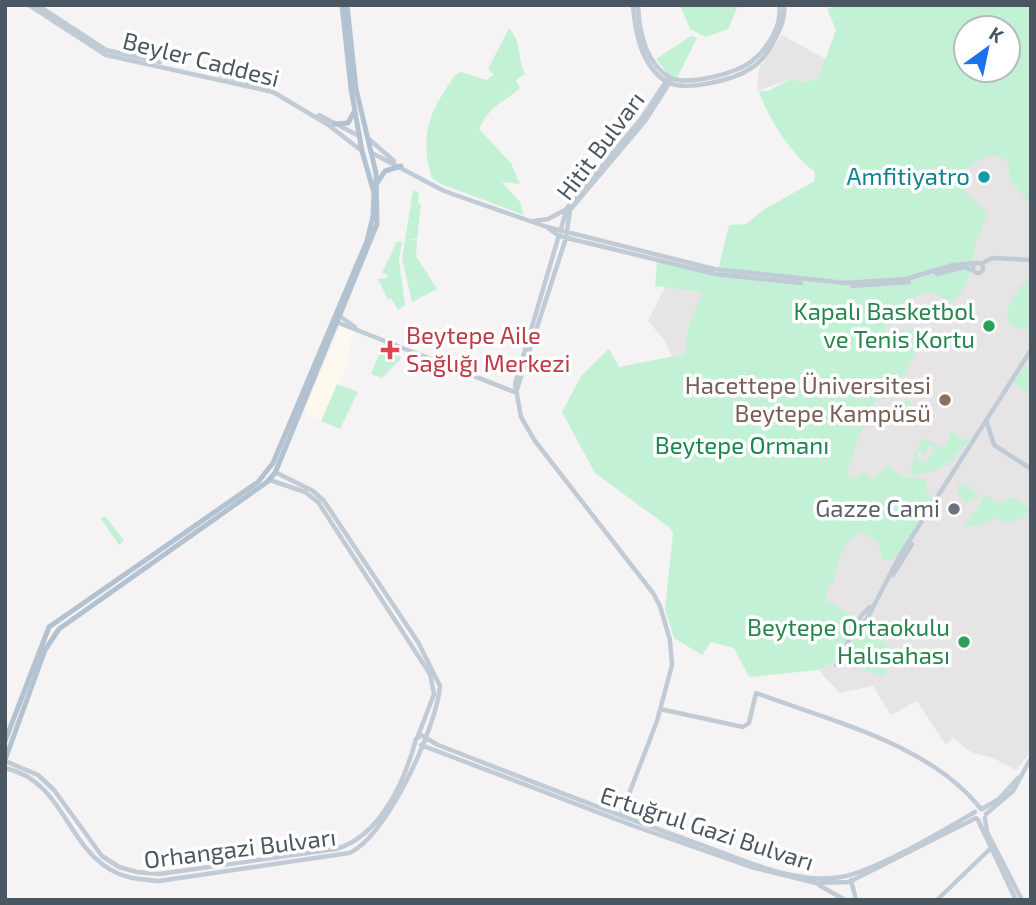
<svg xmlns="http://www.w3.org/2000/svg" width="1036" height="905" font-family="'Exo 2',sans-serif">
<rect width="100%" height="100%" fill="#f5f3f3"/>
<path fill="#fdf9ef" d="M341 326 355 332 348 347 351 348 347 357 349 362 321 421 308 416 305 409Z"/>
<path fill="#e6e4e5" d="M782 35 826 59 818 79 802 82 791 79 757 91 759 68Z
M1031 120V752L1016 770 993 758 971 752 953 738 946 745 917 701 891 715 873 686 840 693 821 673 809 645 816 502 884 329 903 303 948 176Z
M665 287 704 292 688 327 685 354 672 356 665 341 648 321Z"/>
<path fill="#c3f1d5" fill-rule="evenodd" d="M680 5H738V6L728 29 706 37 690 29Z
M837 5H1031V205L1010 180 1009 165 1001 157 989 155 967 168 962 187C970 199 980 203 987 215L976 242 968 283 953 302 928 291 903 303 884 329 894 337 901 330H914L918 334 916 352 904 375 899 377 896 373 894 377H884C878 401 866 419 857 441 852 452 852 462 846 473L853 479 862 472 874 479 889 465 900 476 928 480 925 488 933 501 906 545 892 560H882L879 543 862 532C842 540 837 562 834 581L828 586 826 600 849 613 847 638 832 663 818 670 749 677 734 648 711 642 702 655 674 638 665 609 673 533 670 528 595 473 562 412 581 376 609 349 619 367 685 354 688 327 703 292 655 286 657 262 717 275 729 225 746 224 766 208 815 181 814 171C793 157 766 115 759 91H768L791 79 802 82 818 79 836 30 827 9ZM966 28H1008V70H966Z
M509 28C522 42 517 57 525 74L516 80 520 88C502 104 491 104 479 129L511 163 520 184 502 182 520 202 524 215 441 184 432 178C418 134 431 109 456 74L461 72 486 80 494 75 488 69Z
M691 36 697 38 677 78 670 76 656 59Z
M413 191 419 192 418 203 421 204 417 239H409L417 240 416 256 437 289 412 302 402 259Z
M397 241 402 242 399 260 405 305 398 310 391 298 388 300 378 279 387 278 388 275 382 273Z
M1031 278V328L1017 329 1008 321C1004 308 1019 284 1031 278Z
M389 353 401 357 400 360 382 378 371 374 379 354Z
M1025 366 1031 377V396L1014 383Z
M337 384 358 392 340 429 321 421Z
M909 400 916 412 914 419 911 413 902 408 896 418 899 420 897 425 887 420 897 404Z
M951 431 962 440 972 439 955 454 956 458 933 472 910 475 915 450 918 452 916 458 925 464 935 448 930 445 924 454 916 449 924 438 941 447 946 446Z
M958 484 968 485 979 497 964 502 958 492Z
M985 495 999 503 1013 497 1030 509 1024 518 1005 523 1000 518 964 529Z
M105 516 124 540 119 545 101 519Z
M858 632 860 635 872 632 896 651 883 677 844 663 843 658Z"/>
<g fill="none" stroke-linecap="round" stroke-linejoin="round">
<path stroke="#c1cbd6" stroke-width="4.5" d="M29 5 106 55 273 92 327 124 362 151
M37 5 106 50 160 62
M633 5C635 32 641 66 667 82 685 92 733 80 750 69 767 59 787 24 784 5
M638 5C639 31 645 62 669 77 686 87 738 73 752 61 767 49 783 25 779 5
M220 75 272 88
M319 115 359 136
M370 140 394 161
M374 154 444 191 547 227 714 269 845 283 906 279 953 265 975 263
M534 221 548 219 565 210
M548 228 559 236 715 274 801 283
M973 268a5 5 0 1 1 10 0a5 5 0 1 1-10 0Z
M981 264 992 258 1031 260
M937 274 964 267 974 271
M852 286 909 282
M341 317 355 327
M339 323 517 393
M517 389 566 238 570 210 645 121 672 79
M987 423 994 445 1031 469
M270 480 305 492 318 502 430 674 434 694 418 736
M893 575 912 544
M856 630 867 619 899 557 1031 350
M836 665 861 616 870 607
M660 709 743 727 749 723 756 693C831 721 930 744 981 809
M421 745 631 825 751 867 816 883 849 882 976 818
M5 761 38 775 54 790 102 856 119 867 137 872 159 874 336 849C381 836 405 780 416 739L421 735 438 745C526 779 613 814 702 845 743 860 796 885 841 877 874 872 944 830 975 812
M5 768C65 781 66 850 117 873 130 879 145 880 159 881L349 853C387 837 437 726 440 686L418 642 324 501 313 491 275 472
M982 809 999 799 1018 778
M622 812 657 721 672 665 670 640 660 606 653 593 535 441 521 417 515 384 567 208 641 119 669 77
M986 814 1013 791 1031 758
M985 818 987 832 1022 900
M978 820 1016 900
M851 880 856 900
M819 885 845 900
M937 900 992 847"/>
<path stroke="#b3c2d1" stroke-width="5" d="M334 124 348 123 354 112
M378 182 385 171 401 166
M5 741 49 627 258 482 273 463 367 241 373 216 374 193 362 151 351 89 342 5
M5 760 45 650 59 629 267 482 275 473 377 224 376 173 356 89 347 5"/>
</g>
<circle fill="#0f9aa8" stroke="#fff" stroke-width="2.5" cx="984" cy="177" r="7"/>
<g fill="#2e9e5b" stroke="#fff" stroke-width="2.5">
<circle cx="989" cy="326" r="7"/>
<circle cx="964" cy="642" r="7"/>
</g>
<path fill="#e0444e" stroke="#fff" stroke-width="2.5" d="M386.5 339.5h7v7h7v7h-7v7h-7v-7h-7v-7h7z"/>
<circle fill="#8d6e63" stroke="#fff" stroke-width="2.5" cx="945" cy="400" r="7"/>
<circle fill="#6b7280" stroke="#fff" stroke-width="2.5" cx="954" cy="509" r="7"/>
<g text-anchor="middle" stroke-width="7" stroke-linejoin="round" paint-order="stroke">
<g font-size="24" fill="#4a5661" stroke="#fff">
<text transform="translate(201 60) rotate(14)" y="8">Beyler Caddesi</text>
<text transform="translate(601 146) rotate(-53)" y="8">Hitit Bulvarı</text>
<text transform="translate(707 829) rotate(18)" y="8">Ertuğrul Gazi Bulvarı</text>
<text transform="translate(240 849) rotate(-7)" y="8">Orhangazi Bulvarı</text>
</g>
<g font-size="24" fill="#0d838f" stroke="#fff" text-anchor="end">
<text x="970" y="185">Amfitiyatro</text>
</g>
<g font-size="24" fill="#27864d" stroke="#fff" text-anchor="end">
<text x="975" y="320">Kapalı Basketbol<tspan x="975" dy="28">ve Tenis Kortu</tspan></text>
<text x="950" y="636">Beytepe Ortaokulu<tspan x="950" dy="28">Halısahası</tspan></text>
</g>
<g font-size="24" fill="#be3a42" stroke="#fff" text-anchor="start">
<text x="406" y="344">Beytepe Aile<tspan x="406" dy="28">Sağlığı Merkezi</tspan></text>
</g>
<g font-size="24" fill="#785e54" stroke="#fff" text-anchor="end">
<text x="931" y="394">Hacettepe Üniversitesi<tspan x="931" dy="28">Beytepe Kampüsü</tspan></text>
</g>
<g font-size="24" fill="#17864f" stroke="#fff">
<text x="742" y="454">Beytepe Ormanı</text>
</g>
<g font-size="24" fill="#5b616d" stroke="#fff" text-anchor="end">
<text x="940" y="517">Gazze Cami</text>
</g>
</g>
<rect width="1036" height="905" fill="none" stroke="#4a5661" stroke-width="14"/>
<g transform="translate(987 49) rotate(33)"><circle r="33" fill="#ffffff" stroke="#b7bbc0" stroke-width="2"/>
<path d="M0-5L12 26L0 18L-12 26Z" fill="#1a73e8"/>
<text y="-10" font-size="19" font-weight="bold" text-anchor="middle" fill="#4a5661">K</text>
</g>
</svg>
